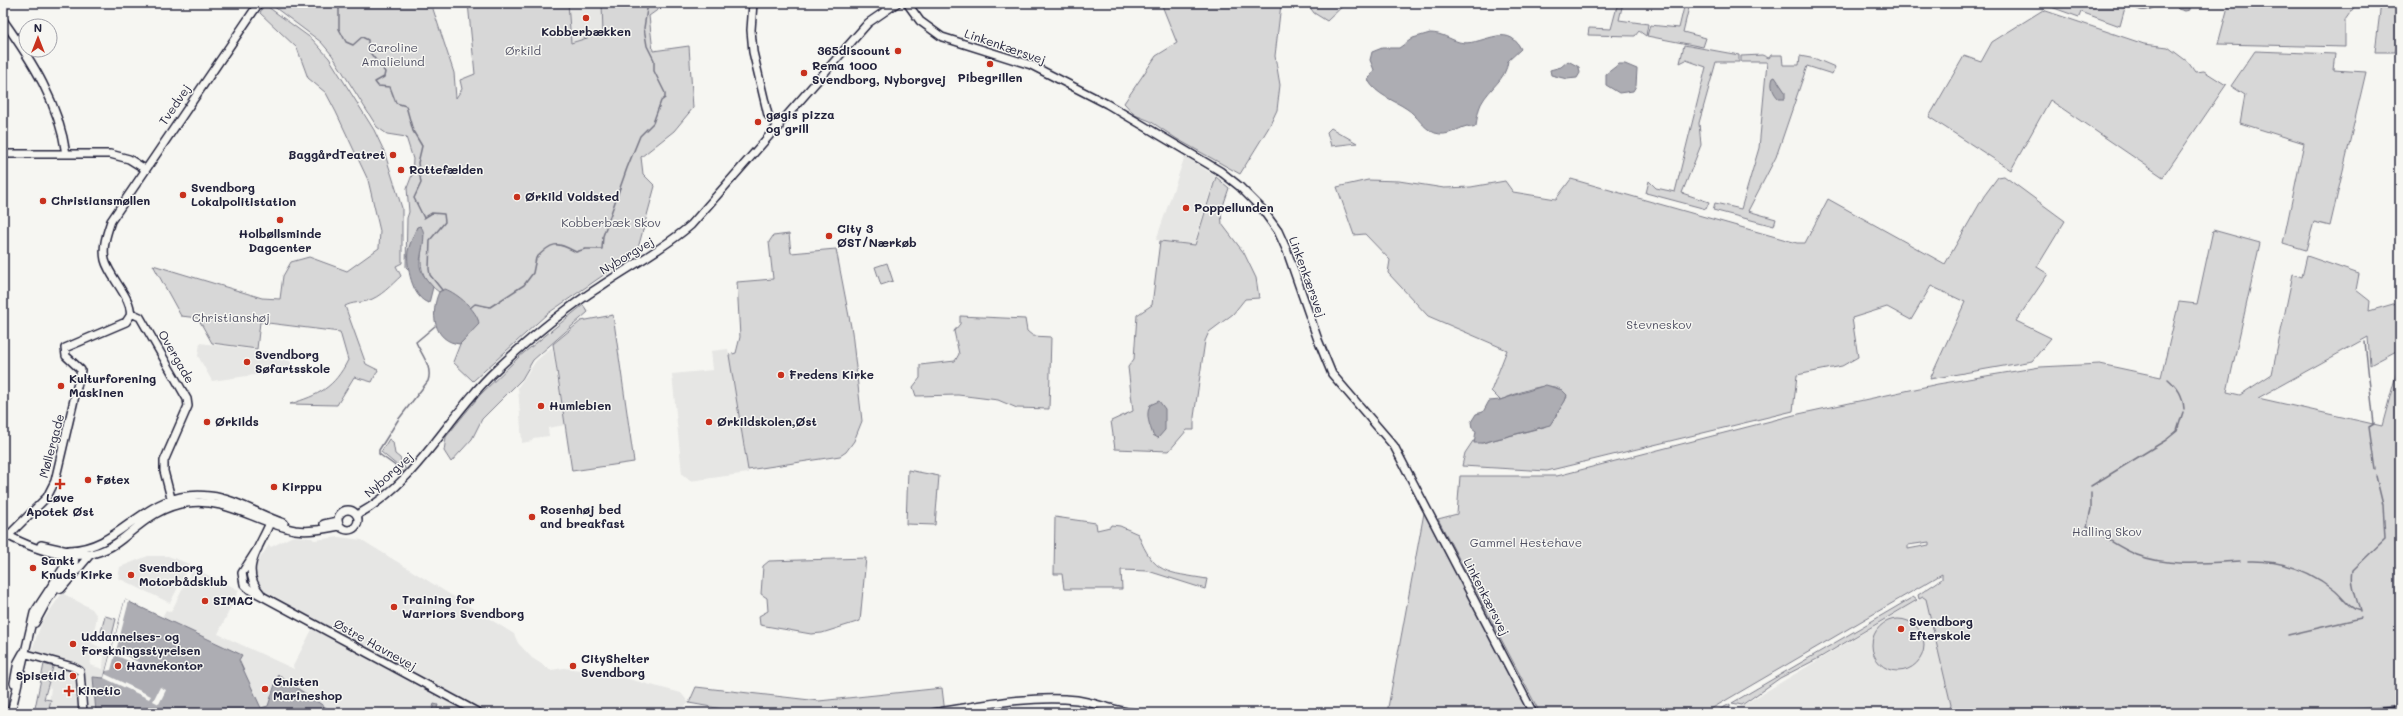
<svg xmlns="http://www.w3.org/2000/svg" width="2403" height="716" font-family="Mali,sans-serif">
<rect width="100%" height="100%" fill="#f6f6f2"/>
<filter id="ink" filterUnits="userSpaceOnUse"><feTurbulence type="fractalNoise" baseFrequency=".025" numOctaves="2"/><feDisplacementMap in="SourceGraphic" scale="8" xChannelSelector="R" yChannelSelector="G"/><feConvolveMatrix kernelMatrix="1 2 1 2 8 2 1 2 1" color-interpolation-filters="sRGB"/></filter>
<g filter="url(#ink)">
<path fill="#e6e6e4" fill-rule="evenodd" d="M568 3H602L604 33 571 43Z
M1185 156 1215 176 1194 244 1156 240Z
M200 343 269 352V356L288 359 296 369 212 381 198 356Z
M552 347 565 425 548 428 549 436 533 438 532 441 522 443 518 387 536 361Z
M728 349 748 473 690 481 682 474 672 374 713 370 711 351Z
M293 536 312 538 314 540 339 537 362 540 514 634 518 643 532 658 551 670 564 668 606 673 681 693 689 703 676 713H447L434 704 431 713H334L276 676 268 706 262 708 259 706 239 660 242 655 162 617 166 610 171 612 193 568 239 590 218 634 294 669 293 666 317 620 258 587 255 571 258 561 269 545 271 547Z
M148 556H168L190 564 170 603 118 578 120 567Z
M62 593 92 609 97 616 92 643 111 653 104 678 93 677 96 713H41L42 711H48L51 688 47 687 53 667 44 664 45 659 30 655 42 622ZM93 649 104 651 103 669 90 665Z
M1923 597 1926 599 1951 705 1948 713H1730Z
M1068 704 1090 708 1105 713H1068Z"/>
<path fill="#d7d7d7" stroke="#7c7c89" fill-rule="evenodd" d="M269 3H431L454 73 456 98 462 89 460 80 475 74 468 3H568L571 43 603 33 602 3H663V6L649 16 653 51 689 46 693 108 674 131 641 157 643 174 655 186 637 252 547 314 473 381 453 362 460 344 478 324V320L442 290 439 292C415 275 421 258 424 233L417 227 409 250 408 269 406 267 407 218 409 212 407 188 412 175 413 159 406 137 387 134 377 127 332 55 321 42Z
M1161 3 1281 4 1275 56 1280 85 1277 110 1269 127 1240 174 1177 139 1150 121 1135 115 1124 103 1156 56 1177 43Z
M1307 3H1346L1327 21 1314 13Z
M1618 3H1623L1619 20 1648 24 1646 36 1639 31 1635 36 1588 35 1589 28 1611 29Z
M1685 3H1690L1683 32 1706 38 1703 47 1647 36 1650 25 1679 28Z
M2040 3H2126V4L2120 26 2081 12 2079 17Z
M2229 3H2357L2345 20V47L2218 44Z
M2381 3H2400V37L2394 52H2375Z
M264 4 312 39 329 58 374 130 384 151 402 208V263L396 266 401 276C391 285 381 297 367 301 359 303 353 302 345 306L366 364 378 370 372 382 354 377 337 405 290 404C319 395 334 388 348 360L340 332 260 322 257 349 212 343 198 318 181 316 153 265 262 298 280 299 283 276 291 262 309 257 347 271 379 248 380 231 368 180 336 112 326 93 308 78 297 48 260 13Z
M2043 10 2144 44 2168 47 2188 62 2195 72 2204 71 2226 85 2163 177 2050 100 2011 170 1929 117 1964 56 1981 62 1992 42Z
M1684 45 1739 55V62H1716L1699 123 1701 145 1682 193 1709 202 1706 209 1646 193 1649 181 1656 188 1675 192 1706 67 1686 60 1680 63Z
M2255 51 2335 54 2333 70 2366 72 2330 226 2314 222 2306 250 2283 243 2304 143 2240 123 2245 95 2231 86Z
M1762 55 1769 58 1771 55H1782L1783 65H1799L1800 56 1816 59 1835 67 1832 74 1807 66 1776 157 1748 211 1776 219 1774 226 1713 210 1715 203 1741 209 1759 148 1767 62H1741V56Z
M1331 128 1357 143 1331 146 1327 132Z
M2004 176 2065 221 2037 267 2048 274 2016 321 2051 338 2032 361 1930 379 1965 302 1931 286 1911 320 1887 307 1852 318 1858 357 1842 366 1797 375 1793 411 1547 471 1462 466 1465 453 1473 441 1482 443 1544 427 1552 422 1567 397C1556 374 1518 394 1500 400L1491 391 1507 350 1428 316 1388 273 1390 260 1365 234 1354 235 1337 187 1368 180 1399 181 1444 188 1471 187 1505 181 1513 192 1556 199 1571 179 1797 243H1805L1828 199 1945 264 1984 196 1998 177Z
M1216 177 1229 188 1221 212 1222 224 1244 253 1256 278 1259 298 1245 299 1233 314 1209 332 1205 341 1194 417V430H1187L1169 451 1115 449 1111 421 1133 411 1128 367 1134 359 1137 315 1152 305 1160 241 1195 245Z
M2213 230 2260 243 2227 392 2240 395 2272 374 2293 274 2302 277 2307 256 2359 274 2356 290 2370 301 2369 311 2400 302V349L2370 365 2368 337 2258 398 2382 426 2400 360V706L2295 713H1948L1951 705 1926 599 1923 597 1919 599 1918 595 1942 579V574L1704 713H1540L1438 519 1457 514 1460 476H1557L1794 415 1938 384 2040 367 2100 364 2161 377 2179 302 2197 304ZM1929 542V545L1908 549V545Z
M789 234 791 253 836 249 852 332 862 421 854 441 846 452 840 456 748 470 729 355 736 353 740 337 737 282 773 279 769 242 773 236Z
M887 263 893 281 881 285 875 267Z
M583 305 588 312 533 360 522 379 482 419 472 439 451 462 444 451 446 437 480 395 520 356Z
M613 315 634 462 572 471 553 344 581 321Z
M960 316 1025 319 1027 331 1033 336 1051 337 1049 409 1017 408 998 400 958 395 916 396 913 387 920 378V365L955 361 959 354 954 331 960 324Z
M389 439 393 442 395 454 400 458 406 470 399 473 398 466 381 452Z
M908 470 939 476 935 525 906 524Z
M1424 513 1427 516 1531 713H1387Z
M1055 517 1096 523 1097 530 1110 527 1111 525 1120 526 1138 534C1154 575 1167 572 1207 579L1205 589 1148 571 1121 570 1122 589H1064L1062 574H1054Z
M866 558 860 621 822 633 811 634 760 625 759 616 768 611 767 598 761 594 763 566 769 561Z
M1913 597 1917 600 1819 658 1780 678 1742 705 1732 703Z
M105 616 116 619 112 635 101 632Z
M1872 645a26 26 0 1 1 52 0a26 26 0 1 1-52 0Z
M44 664 53 667 44 699 51 700 48 711 34 713Z
M696 687 819 701 942 688 945 713H744L689 703Z
M1730 704V713H1713Z"/>
<path fill="#adadb3" stroke="#757583" d="M2129 3H2155L2153 8C2143 13 2136 10 2129 3Z
M2175 3H2190V10L2185 11 2178 9Z
M1430 33C1442 33 1449 39 1459 42 1480 48 1507 20 1521 49L1508 61C1506 80 1490 87 1481 104 1478 110 1477 119 1476 126L1473 128 1467 126C1456 129 1448 137 1435 133 1422 128 1418 116 1407 109 1394 100 1376 95 1368 80L1374 70 1370 60 1372 52 1382 48H1399L1413 38Z
M1568 61 1579 67 1580 73 1577 78 1567 79 1551 75 1550 70 1561 67Z
M1619 64H1625L1637 69 1636 86 1633 91 1619 93 1606 85V74Z
M1775 77 1785 92V99H1779C1773 93 1770 86 1773 78Z
M420 226C429 233 419 255 420 266 421 274 428 281 433 287L429 303C412 299 406 265 408 251 410 243 414 234 417 227Z
M445 289C457 293 478 311 479 324L460 344C433 342 430 312 439 292Z
M1546 385 1562 390 1567 395 1565 401 1550 425 1482 443H1474L1476 431 1472 428 1471 422 1476 414 1483 412 1489 401 1500 400Z
M1159 401 1165 409V430L1158 438 1153 435C1150 425 1145 416 1150 405Z
M125 600 242 655 239 660 261 708 268 706 278 675 334 713H96L93 677 104 678Z
M434 704 438 705 437 708 448 711 447 713H431Z"/>
<path fill="#f6f6f2" d="M125 600 129 601 116 651 152 669 151 671 115 655 111 670 106 671Z
M105 674 151 696 149 699 104 678Z
M160 687 166 690 159 704 153 701Z"/>
<g fill="none" stroke-linecap="round" stroke-linejoin="round">
<path stroke="#757583" stroke-width="1.5" d="M339 3V29L346 42 353 45 362 37 368 40V50L385 72 384 77 375 82 378 86 390 87 396 103 406 106 413 131 422 146 418 163 421 183 414 198 424 218 432 213 444 214 445 222 430 240 429 269 430 275 442 290
M470 308 475 304 490 307 524 285 533 273 536 258C553 242 555 241 576 252L585 249H602L603 236 627 168 640 136 653 123 661 101 665 98V93L654 71V60L647 46 644 28 648 3
M2365 342 2374 424 2369 427 2375 470
M2168 379C2178 388 2183 395 2184 409
M398 472 397 467 379 454V450L398 420 428 381C433 367 421 354 416 342L435 326
M2091 486 2166 440 2177 431 2183 412
M2091 493V509L2087 526C2103 536 2119 548 2137 555 2168 567 2207 563 2240 561
M2248 561C2280 560 2308 569 2334 590 2342 596 2349 609 2360 611
M2360 612C2357 597 2350 586 2353 570L2385 539 2383 505 2376 476
M2288 635 2361 618"/>
<defs>
<path id="secondary" d="M753 3 751 30 753 52 768 115 779 127
M907 3 920 21 942 37 1031 65 1107 104 1220 171 1239 186 1262 209 1278 231 1287 251 1318 340 1332 374 1394 446 1533 713
M3 20C32 61 59 103 66 154
M3 154H110L129 159 145 169
M131 313 140 317 187 399 188 406 164 461V471L172 502
M338 520a10 10 0 1 1 20 0a10 10 0 1 1-20 0Z
M357 515C419 481 447 416 497 369 529 339 563 310 601 286 632 265 663 249 691 225L868 23 897 3
M324 524 338 521
M3 533C40 553 85 569 122 539 142 523 160 506 187 503 226 497 257 523 295 530 310 532 324 529 340 526
M8 536 47 497 55 481 81 370 66 356 65 348 126 322 130 316C134 300 109 277 105 260 102 247 107 233 111 221L259 3
M41 545 72 552
M258 548 242 573 244 584 249 589 479 713
M69 550C124 549 143 488 210 496 237 499 259 515 284 523
M61 589 89 556
M261 594C238 568 261 547 271 520
M35 623 48 599 74 565 75 556
M23 653 73 667 80 671 83 713
M14 683 18 662 23 653
M11 713 34 613 66 564 77 555
M933 713C979 706 1029 695 1077 700 1096 703 1115 711 1134 713
M2376 713 2400 711"/>
</defs>
<use href="#secondary" stroke="#22223b" stroke-width="10"/>
<use href="#secondary" stroke="#f6f6f2" stroke-width="7"/>
</g>
</g>
<g fill="#c8321e" stroke="#f6f6f2" stroke-width="1.5">
<circle cx="586" cy="18" r="4"/>
<circle cx="898" cy="51" r="4"/>
<circle cx="990" cy="64" r="4"/>
<circle cx="804" cy="73" r="4"/>
<circle cx="758" cy="122" r="4"/>
<circle cx="393" cy="155" r="4"/>
<circle cx="401" cy="170" r="4"/>
<circle cx="183" cy="195" r="4"/>
<circle cx="517" cy="197" r="4"/>
<circle cx="43" cy="201" r="4"/>
<circle cx="1186" cy="208" r="4"/>
<circle cx="280" cy="220" r="4"/>
<circle cx="829" cy="236" r="4"/>
<circle cx="247" cy="362" r="4"/>
<circle cx="781" cy="375" r="4"/>
<circle cx="61" cy="386" r="4"/>
<circle cx="541" cy="406" r="4"/>
<circle cx="207" cy="422" r="4"/>
<circle cx="709" cy="422" r="4"/>
<circle cx="88" cy="480" r="4"/>
<path d="M58 478h4v4h4v4h-4v4h-4v-4h-4v-4h4z"/>
<circle cx="274" cy="487" r="4"/>
<circle cx="532" cy="517" r="4"/>
<circle cx="33" cy="568" r="4"/>
<circle cx="131" cy="575" r="4"/>
<circle cx="205" cy="601" r="4"/>
<circle cx="394" cy="607" r="4"/>
<circle cx="1901" cy="629" r="4"/>
<circle cx="73" cy="644" r="4"/>
<circle cx="118" cy="666" r="4"/>
<circle cx="573" cy="666" r="4"/>
<circle cx="73" cy="676" r="4"/>
<circle cx="265" cy="689" r="4"/>
<path d="M67 685h4v4h4v4h-4v4h-4v-4h-4v-4h4z"/>
</g>
<g text-anchor="middle" stroke-width="3" stroke-linejoin="round" paint-order="stroke">
<g font-size="12" font-weight="bold" fill="#22223b" stroke="#f6f6f2" text-anchor="start">
<text x="586" y="36" text-anchor="middle">Kobberbækken</text>
<text x="890" y="55" text-anchor="end">365discount</text>
<text x="812" y="70">Rema 1000<tspan x="812" dy="14">Svendborg, Nyborgvej</tspan></text>
<text x="990" y="82" text-anchor="middle">Pibegrillen</text>
<text x="766" y="119">gøgis pizza<tspan x="766" dy="14">og grill</tspan></text>
<text x="385" y="159" text-anchor="end">BaggårdTeatret</text>
<text x="409" y="174">Rottefælden</text>
<text x="191" y="192">Svendborg<tspan x="191" dy="14">Lokalpolitistation</tspan></text>
<text x="525" y="201">Ørkild Voldsted</text>
<text x="51" y="205">Christiansmøllen</text>
<text x="1194" y="212">Poppellunden</text>
<text x="837" y="233">City 3<tspan x="837" dy="14">ØST/Nærkøb</tspan></text>
<text x="280" y="238" text-anchor="middle">Holbøllsminde<tspan x="280" dy="14">Dagcenter</tspan></text>
<text x="255" y="359">Svendborg<tspan x="255" dy="14">Søfartsskole</tspan></text>
<text x="789" y="379">Fredens Kirke</text>
<text x="69" y="383">Kulturforening<tspan x="69" dy="14">Maskinen</tspan></text>
<text x="549" y="410">Humlebien</text>
<text x="215" y="426">Ørkilds</text>
<text x="717" y="426">Ørkildskolen,Øst</text>
<text x="96" y="484">Føtex</text>
<text x="282" y="491">Kirppu</text>
<text x="60" y="502" text-anchor="middle">Løve<tspan x="60" dy="14">Apotek Øst</tspan></text>
<text x="540" y="514">Rosenhøj bed<tspan x="540" dy="14">and breakfast</tspan></text>
<text x="41" y="565">Sankt<tspan x="41" dy="14">Knuds Kirke</tspan></text>
<text x="139" y="572">Svendborg<tspan x="139" dy="14">Motorbådsklub</tspan></text>
<text x="402" y="604">Training for<tspan x="402" dy="14">Warriors Svendborg</tspan></text>
<text x="213" y="605">SIMAC</text>
<text x="1909" y="626">Svendborg<tspan x="1909" dy="14">Efterskole</tspan></text>
<text x="81" y="641">Uddannelses- og<tspan x="81" dy="14">Forskningsstyrelsen</tspan></text>
<text x="581" y="663">CityShelter<tspan x="581" dy="14">Svendborg</tspan></text>
<text x="126" y="670">Havnekontor</text>
<text x="65" y="680" text-anchor="end">Spisetid</text>
<text x="273" y="686">Gnisten<tspan x="273" dy="14">Marineshop</tspan></text>
<text x="78" y="695">Kinetic</text>
</g>
<g font-size="12" fill="#22223b" stroke="#f6f6f2">
<text transform="translate(1005 47) rotate(19)" y="4">Linkenkærsvej</text>
<text transform="translate(175 105) rotate(-56)" y="4">Tvedvej</text>
<text transform="translate(627 256) rotate(-31)" y="4">Nyborgvej</text>
<text transform="translate(1307 277) rotate(70)" y="4">Linkenkærsvej</text>
<text transform="translate(176 357) rotate(60)" y="4">Overgade</text>
<text transform="translate(52 446) rotate(-75)" y="4">Møllergade</text>
<text transform="translate(389 475) rotate(-42)" y="4">Nyborgvej</text>
<text transform="translate(1486 597) rotate(63)" y="4">Linkenkærsvej</text>
<text transform="translate(375 645) rotate(29)" y="4">Østre Havnevej</text>
</g>
<g font-size="12" fill="#4f4f62" stroke="#f6f6f2">
<text x="393" y="52">Caroline<tspan x="393" dy="14">Amalielund</tspan></text>
<text x="523" y="55">Ørkild</text>
<text x="611" y="227">Kobberbæk Skov</text>
<text x="231" y="322">Christianshøj</text>
<text x="1659" y="329">Stevneskov</text>
<text x="2107" y="536">Halling Skov</text>
<text x="1526" y="547">Gammel Hestehave</text>
</g>
</g>
<rect width="2403" height="716" fill="none" stroke="#f6f6f2" stroke-width="16"/>
<rect x="8" y="8" width="2387" height="700" fill="none" stroke="#22223b" stroke-width="1.5" filter="url(#ink)"/>
<g transform="translate(38 38)"><circle r="19" fill="#f6f6f2" stroke="#a1a1a9"/>
<path d="M0-3L7 15L0 10L-7 15Z" fill="#c8321e"/>
<text y="-6" font-size="11" font-weight="bold" text-anchor="middle" fill="#22223b">N</text>
</g>
</svg>
